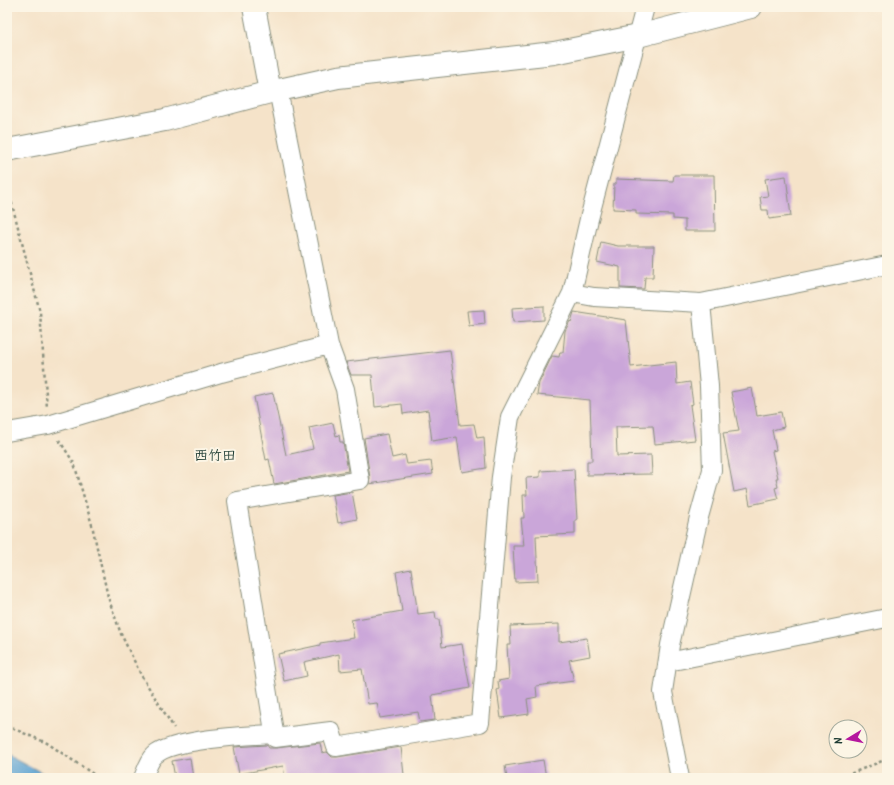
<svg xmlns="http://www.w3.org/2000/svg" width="894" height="785" font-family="Kalam,'Klee One',sans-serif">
<rect width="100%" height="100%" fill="#fcf5e5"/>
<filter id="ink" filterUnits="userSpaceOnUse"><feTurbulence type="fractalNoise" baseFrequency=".025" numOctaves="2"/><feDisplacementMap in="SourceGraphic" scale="8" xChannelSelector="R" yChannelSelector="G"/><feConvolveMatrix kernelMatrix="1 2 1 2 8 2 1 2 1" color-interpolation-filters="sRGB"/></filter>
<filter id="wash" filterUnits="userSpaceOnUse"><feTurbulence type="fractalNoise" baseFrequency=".012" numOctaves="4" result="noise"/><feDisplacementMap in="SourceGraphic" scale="16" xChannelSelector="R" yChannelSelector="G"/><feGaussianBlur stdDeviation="0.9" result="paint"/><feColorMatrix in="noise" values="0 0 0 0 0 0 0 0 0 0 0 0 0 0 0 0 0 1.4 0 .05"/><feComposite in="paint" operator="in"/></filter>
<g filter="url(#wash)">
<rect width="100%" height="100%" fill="#f5e3c9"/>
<path fill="#5ca2d2" stroke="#3e7083" d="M7 754 50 777V778H7Z"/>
<g id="blocks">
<path fill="#caa6d9" d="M674 175H714L715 231H685V220L673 219V215L636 214V210L613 209 614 184H616V179L673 181Z
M786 176 791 216 769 219 768 210H762L760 197 768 196 765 179Z
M601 242 618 246H654L653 277H645L644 289 620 288V267L597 262Z
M544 306V320L513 322 512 308Z
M484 310 485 324 469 326 467 311Z
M574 312 626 320 631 367 676 362 677 384 690 382 693 404 690 405 695 440 655 444 653 426 616 427 617 456 651 455 652 474 587 475V461H592L590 400 537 395 539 383 552 356 559 357 560 352H563L565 331 570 321 571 322Z
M450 350 460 425 474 424 477 438 484 437 486 468 462 472 457 437 432 441 428 410 403 414 402 404 375 407 372 375H351L346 362Z
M752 388 757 416 781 412 784 427 772 430 776 450 772 451 778 478H776L778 487 775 488 778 499 750 505 747 489 734 492 723 433 739 431 731 392Z
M273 393 286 455 313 449 309 428 333 423 336 436 339 435 340 442H343L348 471 274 484 269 459 266 460 254 397Z
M387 434 392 458 405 455 407 464 431 461 433 474 369 484 370 478 364 438Z
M574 469 577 520H575V534L536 536 538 581 515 582 513 546H524L521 518H524L523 495H527L526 478 540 477V471Z
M352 492 357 519 338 523 333 495Z
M411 569 418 614 435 612 436 619H439L442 647 462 644 470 688 432 695 435 720 420 722 418 712 380 718 377 703 368 704 362 669 340 671 339 654 304 662 307 676 284 681 278 654 320 645V643L354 638 351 620 402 611 396 572Z
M559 624V642L587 638 590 656 569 660 574 681 536 686 537 697 527 699 529 714 501 718 497 690 499 689 498 681 509 679 507 645H511L510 626Z
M320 743 322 753 327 752 332 757H337L401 747 404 775 397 776V778H285L283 766 239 774 234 747 267 745 269 748H276Z
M190 758 193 778H175L172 761Z
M543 760 546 778H507L505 766Z"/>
</g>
</g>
<g filter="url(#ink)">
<use href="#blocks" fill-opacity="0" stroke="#8a907e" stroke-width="1"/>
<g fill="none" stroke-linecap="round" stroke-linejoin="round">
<defs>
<path id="minor" d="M278 90 329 345 345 389 360 480 237 501 275 738 331 731 336 747 480 723 501 477 510 417 572 293 589 219 645 7
M572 293 594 297 701 303 887 265
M7 432 48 425 221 373 329 345
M668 662 887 618
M143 778C146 771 149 761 154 756 169 739 250 735 275 734
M680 778 663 692 670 645 699 517 712 470 709 386 701 303"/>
<path id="tertiary" d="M254 7 270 92
M7 150 165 120 270 92 338 77 554 53 638 36 751 7"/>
</defs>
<use href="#minor" stroke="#8a907e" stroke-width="20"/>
<use href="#tertiary" stroke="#8a907e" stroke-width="24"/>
<path stroke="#8a907e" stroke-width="2.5" stroke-dasharray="3 3" stroke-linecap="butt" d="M7 185 40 312 47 408
M59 440 74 463 92 525 108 597 121 634 141 675 174 728
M7 726 47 743 99 778
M840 778 887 759"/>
<use href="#minor" stroke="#fff" stroke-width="18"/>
<use href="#tertiary" stroke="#fff" stroke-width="22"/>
</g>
</g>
<g text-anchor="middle" stroke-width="4" stroke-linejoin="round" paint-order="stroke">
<g font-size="14" font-weight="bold" fill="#1f3d34" stroke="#fcf5e5">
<text x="215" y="460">西竹田</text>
</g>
</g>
<rect width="894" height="785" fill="none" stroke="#fcf5e5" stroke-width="24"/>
<g transform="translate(848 739) rotate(260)"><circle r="19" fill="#fcf5e5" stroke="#a4ab9e"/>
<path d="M0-3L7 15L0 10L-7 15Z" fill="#b5179e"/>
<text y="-6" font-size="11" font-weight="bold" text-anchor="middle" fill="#1f3d34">N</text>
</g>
</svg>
